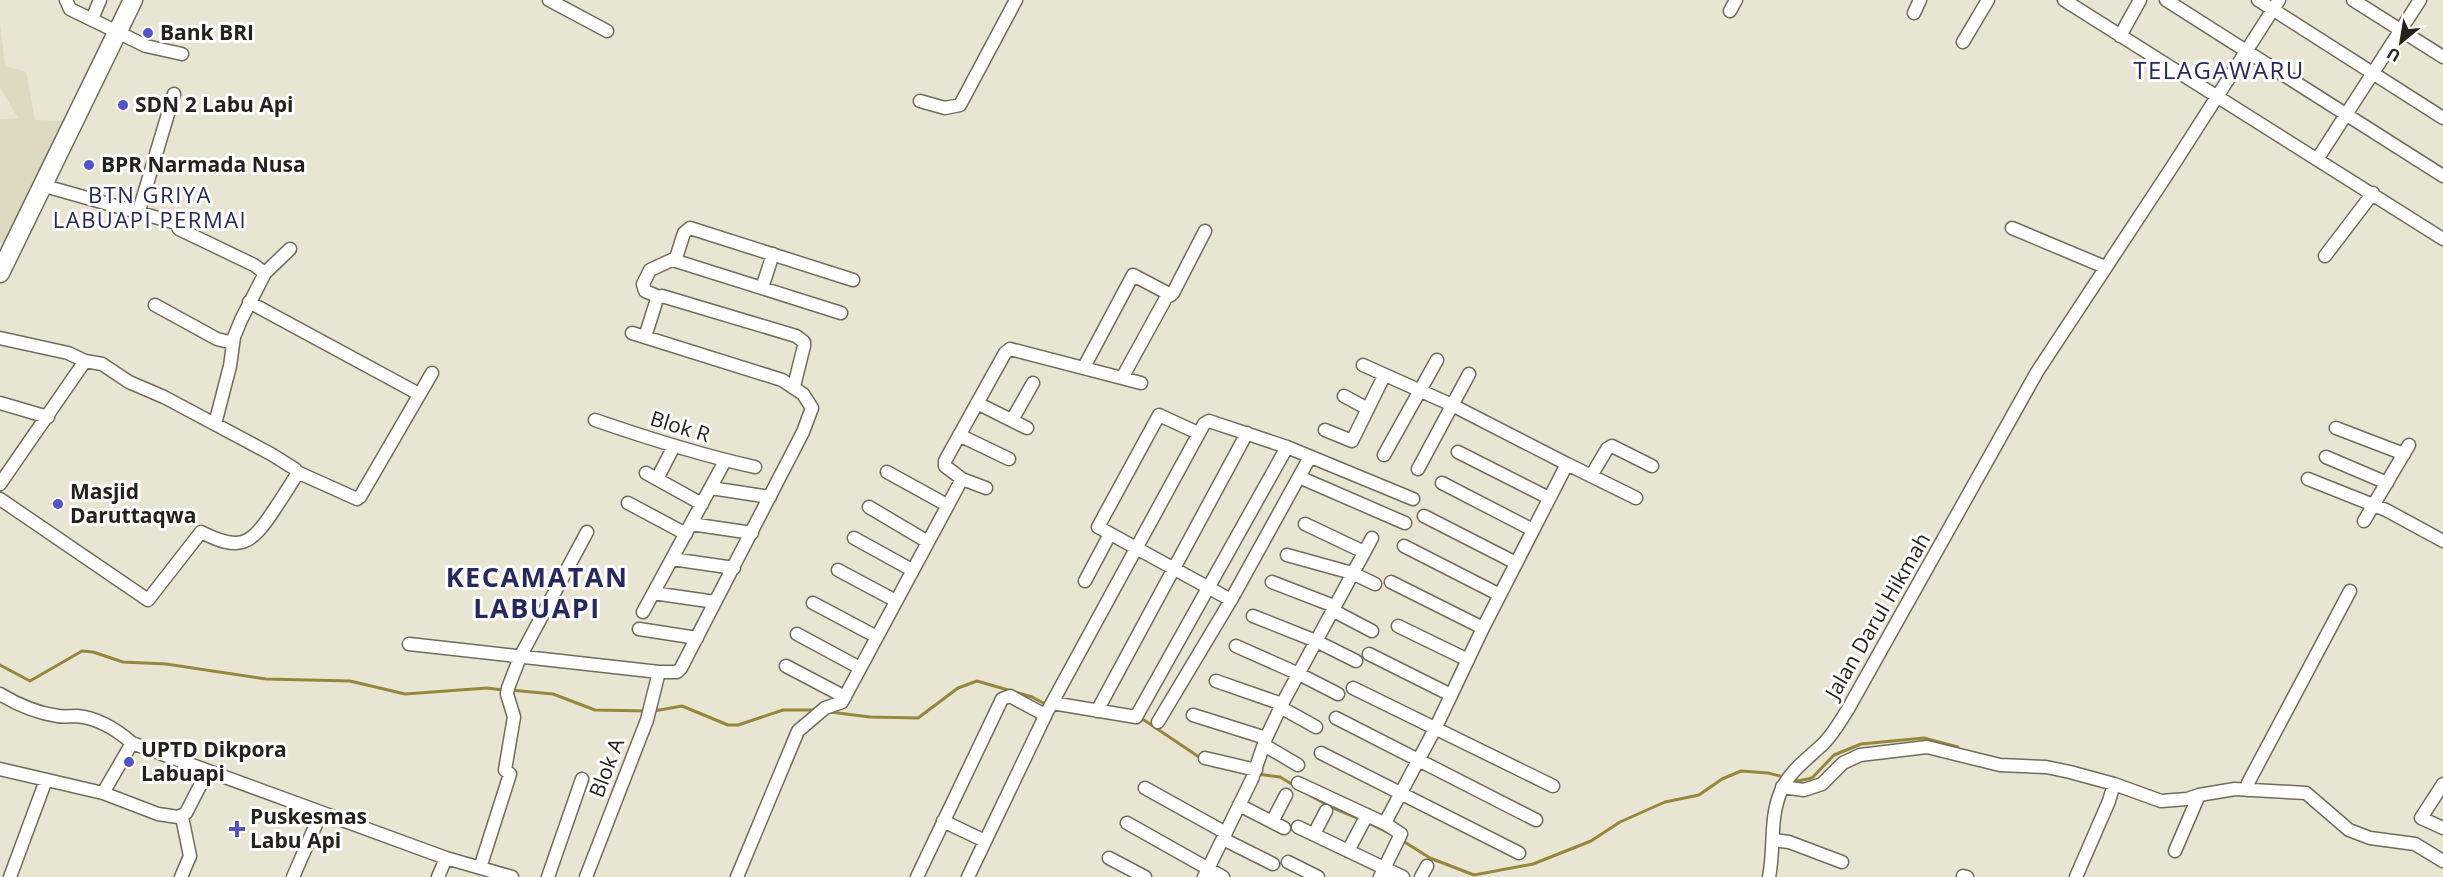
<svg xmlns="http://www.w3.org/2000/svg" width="2443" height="877" font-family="'Open Sans',sans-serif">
<rect width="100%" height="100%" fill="#e8e5d3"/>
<path fill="#ded9c1" d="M0 23 5 66 26 72 35 120 63 121 4 242 0 243V119L18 118 0 87Z"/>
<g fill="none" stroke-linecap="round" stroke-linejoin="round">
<path stroke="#96883b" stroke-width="3" d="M0 665 30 681 82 651 93 652 123 662 166 664 266 679 350 681 405 694 487 688 503 690
M510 690 553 694 595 710 647 711
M1053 709 1091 715
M654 711 682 706 728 725H738L783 710H817
M830 712 870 717 918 718 958 688 977 681 1032 697 1047 705
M1139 720H1144L1202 759
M1257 774 1280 777 1295 786
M1791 779 1798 781 1812 778 1834 755 1861 744 1924 738 1958 747
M1311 796 1331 807 1362 820
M1368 823 1389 833
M1403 841 1430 858 1474 875 1533 864 1591 841 1620 822 1665 802 1699 795 1722 779 1741 771 1768 773 1784 777"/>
<defs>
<path id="minor" d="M66 0 70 9 146 46 182 54
M549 0 607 31
M2064 0 2443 239
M2166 0 2443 176
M2258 0 2443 118
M2353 0 2443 57
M1730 11 1736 0
M1914 13 1920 0
M92 19 100 0
M2120 36 2140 0
M1963 42 1988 0
M920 101 945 108 960 105 1016 0
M2318 158 2420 0
M41 185 176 223 179 229 254 265 265 273
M138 214 174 94
M2012 228 2105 267
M2325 256 2373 193
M673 260 841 313
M762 288 773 254
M659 297 645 291 643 284 650 270 676 258 684 233 690 228 853 280
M249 302 419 394
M155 305 217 339 233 343
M645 337 657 299 662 296 796 336 804 342V346L794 386
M0 338 68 353 85 361 102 364 129 382 164 397 271 454 295 469 297 474C290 486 282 498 274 510 251 545 240 552 201 532L148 600 0 499
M1363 365 1452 405 1567 464 1483 628 1436 727 1387 819 1386 824 1401 834 1380 877
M1084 367 1133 275 1171 295
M1122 378 1166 298 1173 293 1205 231
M1344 396 1368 409
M0 403 48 417
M977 403 1027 428
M595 420C647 438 700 455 755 467
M1012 420 1033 383
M215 424 230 366 234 337 241 320 265 273 290 249
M2336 428 2404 454
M1325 430 1352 441 1384 376
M959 435 1009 459
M1458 452 1549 498
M1384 455 1437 360
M2326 457 2387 483
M1567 464 1636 498
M1418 469 1469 374
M297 472 357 499 360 497 432 373
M887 472 947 505
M646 473 702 504
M1591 476 1607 449 1612 446 1652 466
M1299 477 1405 523
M657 479 674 446
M2308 479 2386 510 2443 541
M1442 483 1533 530
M0 484 85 361
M711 488 770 497
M986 488 962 479 945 466V461L1005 353 1010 349 1141 383
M628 503 686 534
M869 507 928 542
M1424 516 1516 563
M2364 521 2409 445
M691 524 752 533
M1305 524 1364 552
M854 538 912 570
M1404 546 1500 595
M1287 555 1352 573 1375 584
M672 559 734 568
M838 570 896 601
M1085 581 1110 534
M1272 582 1334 606
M1391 582 1483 628
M653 593 715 602
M1231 600 1310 457
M813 603 877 637
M1332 610 1372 631
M643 612 725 461
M1253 616 1316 641 1356 661
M1398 626 1468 660
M639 629 697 638
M797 634 860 668
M409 644 659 672H677L681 668 803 432 812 408 803 394 782 380 632 333
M1236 646 1299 674 1338 694
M1369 654 1451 695
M786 666 845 697
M1216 681 1282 704
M1353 688 1553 786
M0 694C18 705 37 713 58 716 64 717 70 716 77 716 98 718 116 729 132 743
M1052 703 1136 717 1287 447
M1280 707 1316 727
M1097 711 1247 433
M1193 715 1266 738
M1336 718 1536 820
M1158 722 1231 600 1098 527 1159 415 1198 433
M1264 745 1298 765
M1321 753 1519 853
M1205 758 1256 770
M0 769 103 793 158 814 178 817 186 813 207 772
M1298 783 1386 824
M2443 784 2421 818 2443 828
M1782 787 1804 790 1822 784 1843 763 1860 755 1927 747 2000 765 2046 767 2070 772 2114 784 2161 801 2187 799 2199 795 2175 851
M1145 788 1226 833
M2247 790 2248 783 2350 591
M103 793 132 743 446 858 512 877
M2199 795 2235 789 2306 793 2349 830 2370 838 2415 844 2443 861
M1239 805 1284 828
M943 821 985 841
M1272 822 1286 795
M1127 823 1223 877
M1298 827 1403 877
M1314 834 1326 811
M1223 839 1273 864
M1773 840 1789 842 1842 862
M1348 851 1367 815
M1109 858 1145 877
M1288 862 1318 877
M480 868 510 774 505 770 514 717 507 694 508 688 520 657 587 532
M1963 876 1967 877
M10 877 46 780
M181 877 190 856 182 817
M293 877 321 813
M438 877 446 858
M548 877 582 779
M586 877 647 720 659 672
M737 877 798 731 825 708 842 702 962 479
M917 877 1002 699 1010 696 1045 715
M968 877 1047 712 1204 424 1209 421 1287 447 1413 499
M1204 877 1252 779 1266 738 1282 704 1372 538
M1421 877 1427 866
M1769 877C1775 847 1769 819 1781 791 1789 771 1810 757 1824 743 1834 733 1841 720 1848 709L2037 372 2172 167 2279 0
M2076 877 2109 801 2114 784"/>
<path id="highway" d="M0 273 133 0"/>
</defs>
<use href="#minor" stroke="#6f6c5c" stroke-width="15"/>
<use href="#highway" stroke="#6f6c5c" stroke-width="21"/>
<use href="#minor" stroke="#fff" stroke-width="12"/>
<use href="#highway" stroke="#fff" stroke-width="18"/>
</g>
<g fill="#5153ca" stroke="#fff" stroke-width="2">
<circle cx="148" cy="33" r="6"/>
<circle cx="123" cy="105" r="6"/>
<circle cx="89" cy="165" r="6"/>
<circle cx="58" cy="504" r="6"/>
<circle cx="129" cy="762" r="6"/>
<path d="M234 820h6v6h6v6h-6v6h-6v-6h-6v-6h6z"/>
</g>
<g text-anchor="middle" stroke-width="6" stroke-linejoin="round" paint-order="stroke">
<g font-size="21" font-weight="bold" fill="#23221b" stroke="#fff" text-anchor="start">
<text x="160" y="40">Bank BRI</text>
<text x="135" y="112">SDN 2 Labu Api</text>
<text x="101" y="172">BPR Narmada Nusa</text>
<text x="70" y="499">Masjid<tspan x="70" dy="24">Daruttaqwa</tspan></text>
<text x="141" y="757">UPTD Dikpora<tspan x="141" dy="24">Labuapi</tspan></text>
<text x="250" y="824">Puskesmas<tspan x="250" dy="24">Labu Api</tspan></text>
</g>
<g font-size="21" fill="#23221b" stroke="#fff">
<text transform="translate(680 427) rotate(17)" y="7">Blok R</text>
<text transform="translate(1878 616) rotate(-60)" y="7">Jalan Darul Hikmah</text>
<text transform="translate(607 768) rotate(-69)" y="7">Blok A</text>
</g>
<g font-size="22" letter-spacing="1.5" fill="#262861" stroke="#fff">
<text x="150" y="203">BTN GRIYA<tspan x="150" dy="25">LABUAPI PERMAI</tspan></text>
</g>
<g font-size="24" letter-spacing="1.5" fill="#262861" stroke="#fff">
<text x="2219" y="79">TELAGAWARU</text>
</g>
<g font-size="27" font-weight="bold" letter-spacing="1.5" fill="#262861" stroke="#fff">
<text x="537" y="587">KECAMATAN<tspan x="537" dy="31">LABUAPI</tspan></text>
</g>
</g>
<g transform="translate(2401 42) rotate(210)" stroke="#ffffff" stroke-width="4.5" paint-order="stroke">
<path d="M0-4.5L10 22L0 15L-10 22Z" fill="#23221b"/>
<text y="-9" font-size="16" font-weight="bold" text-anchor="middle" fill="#23221b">U</text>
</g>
</svg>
